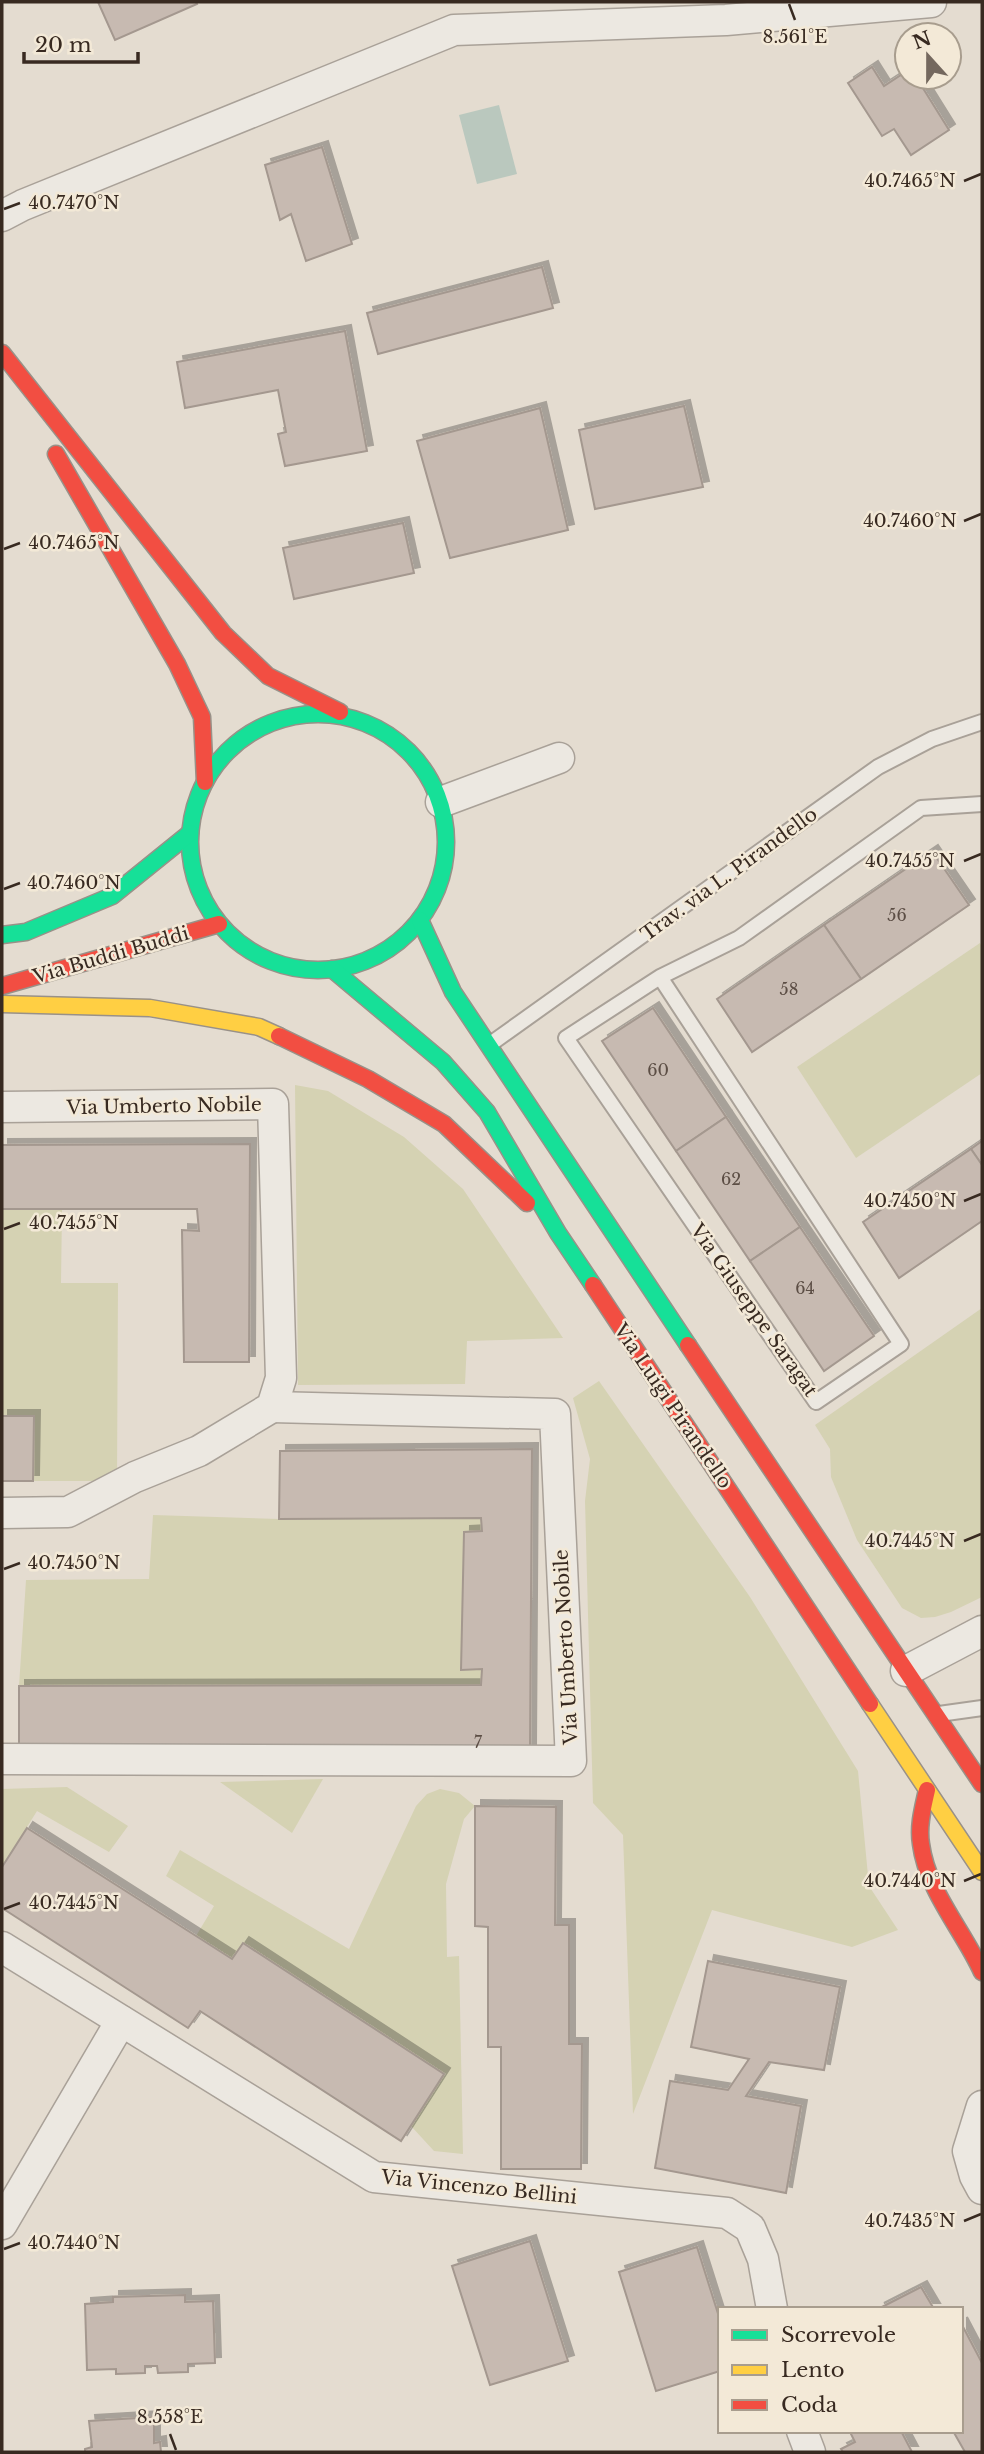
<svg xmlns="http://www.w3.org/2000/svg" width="984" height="2454" viewBox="0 0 984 2454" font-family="'Libre Baskerville',serif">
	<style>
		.green { fill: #d5d2b3 }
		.water { fill: #bac8be }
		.building { fill: #c7bab1; stroke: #a4988f; stroke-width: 2; filter: url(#shadow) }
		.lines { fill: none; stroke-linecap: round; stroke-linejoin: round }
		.lane-casing { stroke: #a9a198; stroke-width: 18 }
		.street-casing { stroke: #a9a198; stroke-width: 33 }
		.fast-casing { stroke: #999188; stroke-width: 19 }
		.slow-casing { stroke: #999188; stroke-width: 19 }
		.jam-casing { stroke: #999188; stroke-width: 19 }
		.lane { stroke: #ece8e1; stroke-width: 14 }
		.street { stroke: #ece8e1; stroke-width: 30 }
		.fast { stroke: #16e098; stroke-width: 16 }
		.slow { stroke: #ffcf43; stroke-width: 16 }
		.jam { stroke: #f24e42; stroke-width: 16 }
		.ticks { fill: none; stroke: #382a21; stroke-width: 2.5 }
		.labels { text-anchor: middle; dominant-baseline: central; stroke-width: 5; stroke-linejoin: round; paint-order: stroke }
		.number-label { font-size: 16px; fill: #5c4e45 }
		.street-label { font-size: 19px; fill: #382a21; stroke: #f3e9d7 }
		.ticks-label { font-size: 18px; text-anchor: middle; fill: #382a21; stroke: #f3e9d7; stroke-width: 5; stroke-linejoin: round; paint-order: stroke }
	</style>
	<defs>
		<filter id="shadow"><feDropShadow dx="6" dy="-6" stdDeviation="0" flood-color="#0004"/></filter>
	</defs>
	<rect width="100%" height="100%" fill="#e4dcd0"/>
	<!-- green -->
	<g class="green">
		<path d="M980,943L982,947V1073L856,1158L797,1067Z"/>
		<path d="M295,1085L328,1091L404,1137L463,1189L563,1338L467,1341L465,1384L298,1385Z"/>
		<path d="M2,1209L62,1210L61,1283H118L117,1481H33L34,1417L2,1416Z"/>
		<path d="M982,1308V1597L951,1612L935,1617L921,1618L902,1608L857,1540L831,1477L830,1449L815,1425Z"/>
		<path d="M599,1381L750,1597L858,1771L869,1886L898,1930L852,1947L712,1910L633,2114L623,1835L593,1803L585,1501L590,1459L573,1398Z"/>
		<path d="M153,1515L279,1519L481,1518L482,1531L464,1532L461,1670L482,1669L481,1685L19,1686L26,1580L149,1579Z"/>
		<path d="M323,1779L292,1833L220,1782Z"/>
		<path d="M67,1787L128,1826L109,1852L37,1811L2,1867V1789Z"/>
		<path d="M440,1789L459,1793L475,1806L464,1819L446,1884L447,1957L459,1956L463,2154L434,2151L411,2126L443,2075L232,1959L196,1936L214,1906L166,1876L180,1850L349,1949L416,1806L427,1794Z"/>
	</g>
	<!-- water -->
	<path class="water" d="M499,105L517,174L477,184L459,115Z"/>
	<!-- building -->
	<g class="building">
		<path d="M98,2H196L197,4L115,40Z"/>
		<path d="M872,67L884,86L907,71V77H916L949,130L911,155L894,129L882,136L848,83Z"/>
		<path d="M322,147L352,244L306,261L291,214L280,220L265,165Z"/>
		<path d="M542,267L553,308L378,354L367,313Z"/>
		<path d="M345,331L367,451L285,466L278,434L286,432L278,390L185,408L177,362Z"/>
		<path d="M684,406L703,487L595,509L579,430Z"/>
		<path d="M540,408L568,530L450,558L417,441Z"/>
		<path d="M403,523L414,573L294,599L283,548Z"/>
		<path d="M932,851L969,905L861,979L824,925Z"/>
		<path d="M824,925L861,979L752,1052L717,999Z"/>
		<path d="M653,1008L726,1117L676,1151L602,1041Z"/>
		<path d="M726,1117L800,1227L750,1261L676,1151Z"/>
		<path d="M982,1141V1165L971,1149Z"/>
		<path d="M250,1144L249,1362H184L182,1230L199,1231L197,1209H2V1145Z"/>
		<path d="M971,1149L982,1165V1221L899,1278L863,1222Z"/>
		<path d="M800,1227L874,1336L824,1371L750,1261Z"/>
		<path d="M2,1416H34L33,1481H2Z"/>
		<path d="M532,1449L530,1752H19V1686L481,1685L482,1669L461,1670L464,1532L482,1531L481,1518L279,1519L280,1451Z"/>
		<path d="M475,1806L556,1807L555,1925H569V2044H582L581,2169H501V2047H488V1927L475,1926Z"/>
		<path d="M27,1828L232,1959L243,1943L444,2074L401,2141L200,2011L188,2028L2,1908V1867Z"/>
		<path d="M708,1961L840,1987L824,2070L769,2062L746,2096L801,2106L786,2193L655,2168L670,2081L728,2090L749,2059L691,2047Z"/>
		<path d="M530,2241L568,2361L490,2385L452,2266Z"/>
		<path d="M697,2247L720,2320V2371L656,2391L619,2272Z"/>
		<path d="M921,2287L934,2309H878Z"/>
		<path d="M185,2295V2302L213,2301L215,2363L188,2364V2372L158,2373L157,2366H145V2373L116,2374V2369L87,2370L85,2304L113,2302V2297Z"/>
		<path d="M961,2323L982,2363V2452H965L953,2431H961Z"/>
		<path d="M154,2417V2443L160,2442L161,2452H85V2449L92,2447L89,2421Z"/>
		<path d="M852,2431H901L912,2452H843L841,2449L855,2442L850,2432Z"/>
	</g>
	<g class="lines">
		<!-- lane casing -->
		<g class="lane-casing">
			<g id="lane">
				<path d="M660,977L901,1344L816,1402L566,1038L660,977L739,938L921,808L982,804"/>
				<path d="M489,1045L878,767L932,739L982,722"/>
				<path d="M939,1714L982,1708"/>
			</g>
		</g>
		<!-- street casing -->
		<g class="street-casing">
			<g id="street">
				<path d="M2,216L23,205L454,30L726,20L931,2"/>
				<path d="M441,802L559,758"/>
				<path d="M2,1107L273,1104L281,1378L272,1407L199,1451L135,1477L68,1512L2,1513"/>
				<path d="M906,1671L982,1631"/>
				<path d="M2,1759L571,1761L555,1414L272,1407"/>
				<path d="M2,1947L374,2177L727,2213L750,2228L763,2259L772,2309"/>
				<path d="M982,2106L968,2151L975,2176L982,2189"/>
				<path d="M2,2224L121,2021"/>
				<path d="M802,2431L810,2452"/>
			</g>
		</g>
		<!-- fast casing -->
		<g class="fast-casing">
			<g id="fast">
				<circle cx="318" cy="842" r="128"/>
				<path d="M420,920L453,992L688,1345"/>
				<path d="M2,935L26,932L112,896L190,833"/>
				<path d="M332,969L443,1062L487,1112L558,1233L593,1285"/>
			</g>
		</g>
		<!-- slow casing -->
		<g class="slow-casing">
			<g id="slow">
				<path d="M2,1004L150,1008L259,1027L279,1036"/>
				<path d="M870,1704L982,1872"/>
			</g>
		</g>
		<!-- jam casing -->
		<g class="jam-casing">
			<g id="jam">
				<path d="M2,353L223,633L268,676L340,712"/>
				<path d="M56,454L177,664L202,717L205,782"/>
				<path d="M2,986L219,924"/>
				<path d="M279,1036L368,1079L444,1124L527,1203"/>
				<path d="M593,1285L870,1704"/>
				<path d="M688,1345L982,1784"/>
				<path d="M927,1790C923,1808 918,1826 921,1844C927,1891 963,1930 982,1972"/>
			</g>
		</g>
		<!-- lane -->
		<use href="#lane" class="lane"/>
		<!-- street -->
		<use href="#street" class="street"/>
		<!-- fast -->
		<use href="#fast" class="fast"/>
		<!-- slow -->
		<use href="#slow" class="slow"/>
		<!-- jam -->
		<use href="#jam" class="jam"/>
	</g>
	<!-- ticks -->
	<path class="ticks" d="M789,4L795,20M964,181L981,174M4,209L20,203M964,521L981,514M4,549L20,543M964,861L981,854M4,889L20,883M964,1201L981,1194M4,1229L20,1223M964,1541L981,1534M4,1569L20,1563M964,1881L981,1874M4,1909L20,1903M964,2221L981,2214M4,2249L20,2243M170,2434L176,2450"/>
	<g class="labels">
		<!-- number labels -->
		<g class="number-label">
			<text x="897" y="915">56</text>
			<text x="789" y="989">58</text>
			<text x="658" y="1070">60</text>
			<text x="731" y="1179">62</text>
			<text x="805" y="1288">64</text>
			<text x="478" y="1742">7</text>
		</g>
		<!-- street labels -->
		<g class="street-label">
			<text transform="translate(729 874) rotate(-36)">Trav. via L. Pirandello</text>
			<text transform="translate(111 955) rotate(-16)">Via Buddi Buddi</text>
			<text transform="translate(164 1106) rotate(-1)">Via Umberto Nobile</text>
			<text transform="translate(754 1310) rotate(55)">Via Giuseppe Saragat</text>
			<text transform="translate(673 1406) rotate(56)">Via Luigi Pirandello</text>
			<text transform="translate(566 1647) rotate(-93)">Via Umberto Nobile</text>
			<text transform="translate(479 2187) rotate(6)">Via Vincenzo Bellini</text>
		</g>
	</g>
	<g class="ticks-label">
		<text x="795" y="43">8.561°E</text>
		<text x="910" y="187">40.7465°N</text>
		<text x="74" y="209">40.7470°N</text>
		<text x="910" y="527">40.7460°N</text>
		<text x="74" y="549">40.7465°N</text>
		<text x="910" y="867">40.7455°N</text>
		<text x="74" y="889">40.7460°N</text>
		<text x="910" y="1207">40.7450°N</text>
		<text x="74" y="1229">40.7455°N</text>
		<text x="910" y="1547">40.7445°N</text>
		<text x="74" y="1569">40.7450°N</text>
		<text x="910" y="1887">40.7440°N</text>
		<text x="74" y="1909">40.7445°N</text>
		<text x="910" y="2227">40.7435°N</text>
		<text x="74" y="2249">40.7440°N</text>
		<text x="170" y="2423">8.558°E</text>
	</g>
	<!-- border -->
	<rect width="984" height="2454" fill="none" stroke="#382a21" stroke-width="7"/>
	<!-- legend -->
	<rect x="718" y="2307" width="245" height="126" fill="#f3e9d7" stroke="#a89d8e" stroke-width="2"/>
	<rect x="732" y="2330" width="35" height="10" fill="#16e098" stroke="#a89d8e" stroke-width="2"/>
	<text x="781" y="2342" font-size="21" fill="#382a21">Scorrevole</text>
	<rect x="732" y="2365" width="35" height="10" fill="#ffcf43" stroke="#a89d8e" stroke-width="2"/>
	<text x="781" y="2377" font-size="21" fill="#382a21">Lento</text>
	<rect x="732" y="2400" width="35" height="10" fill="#f24e42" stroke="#a89d8e" stroke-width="2"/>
	<text x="781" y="2412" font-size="21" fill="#382a21">Coda</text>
	<!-- north arrow -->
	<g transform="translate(928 56) rotate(339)"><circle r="33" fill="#f3e9d7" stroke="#a89d8e" stroke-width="2"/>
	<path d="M0-5L12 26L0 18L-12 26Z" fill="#74685e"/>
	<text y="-10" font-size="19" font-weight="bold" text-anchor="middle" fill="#382a21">N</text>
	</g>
	<!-- scale -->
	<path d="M24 52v10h114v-10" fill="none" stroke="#382a21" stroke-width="3.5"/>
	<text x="35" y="52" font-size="21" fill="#382a21" stroke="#f3e9d7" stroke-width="5" paint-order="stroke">20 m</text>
</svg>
